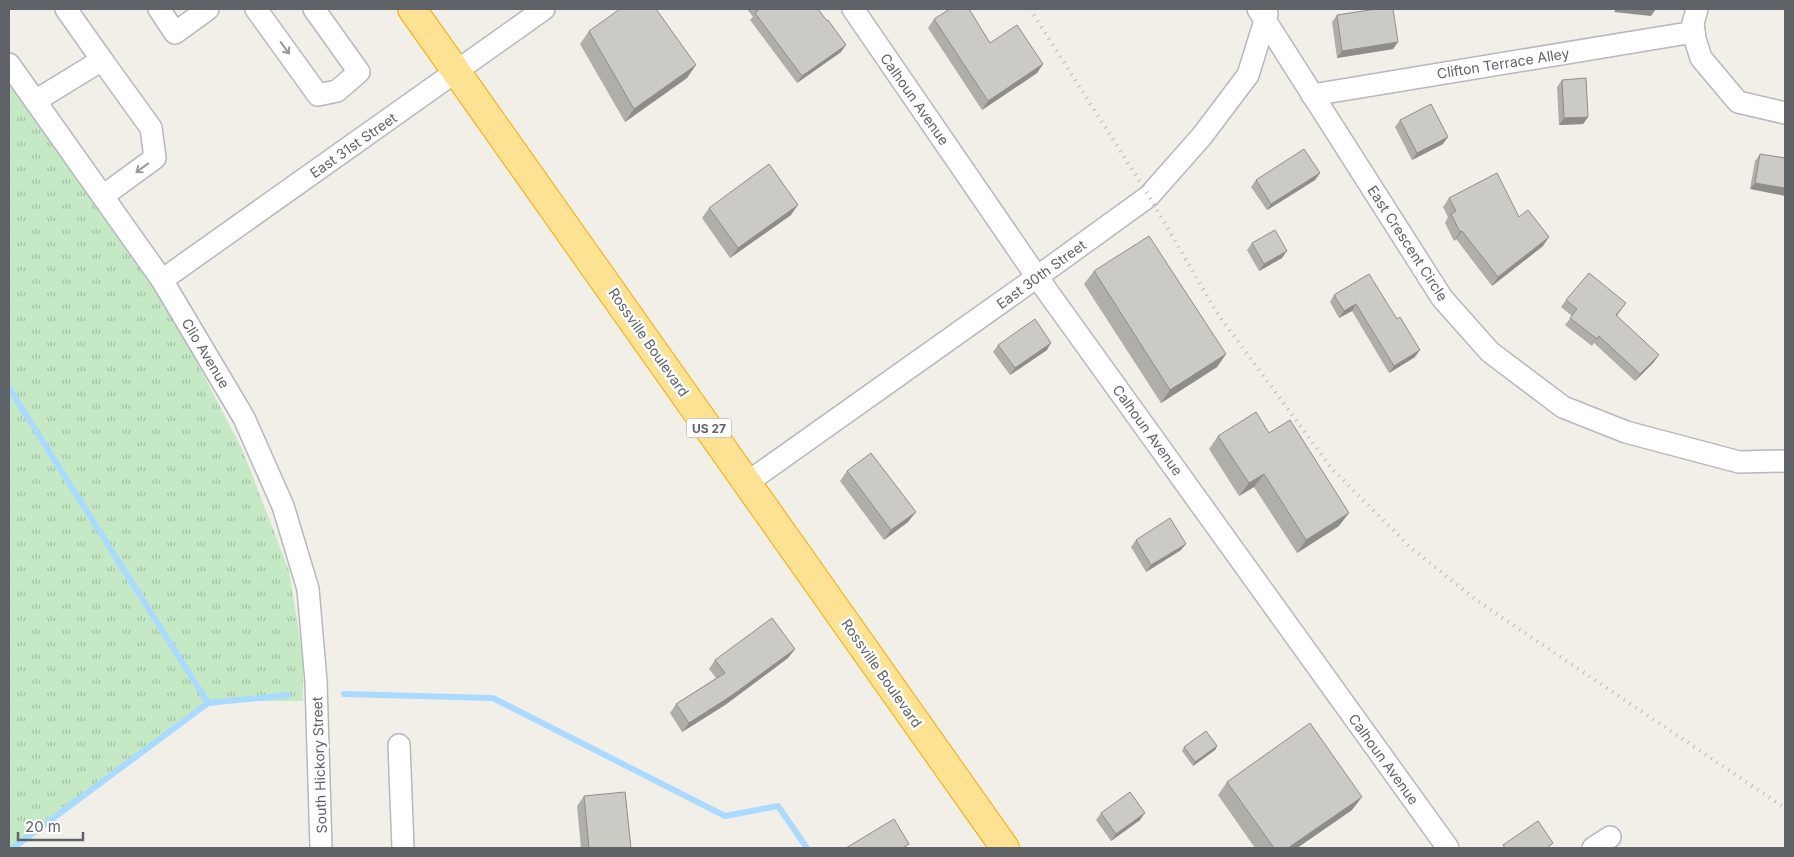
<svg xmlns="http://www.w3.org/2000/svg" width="1794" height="857" viewBox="0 0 1794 857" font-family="Inter,sans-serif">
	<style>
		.grass { fill: url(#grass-tufts) }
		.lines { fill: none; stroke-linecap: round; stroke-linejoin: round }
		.stream { stroke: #aadaff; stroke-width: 6 }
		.minor-casing { stroke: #b5b8bc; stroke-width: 24 }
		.highway-casing { stroke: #f9ab00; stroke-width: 30 }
		.minor { stroke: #fff; stroke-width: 21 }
		.highway { stroke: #fde293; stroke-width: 28 }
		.rail { stroke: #b6b7b8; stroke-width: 4; stroke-dasharray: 1 6; stroke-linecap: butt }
		.wall { fill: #afaea9 }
		.shaded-wall { fill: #8f8d8a }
		.building { fill: #cccac5; stroke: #8f8d8a }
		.oneway { stroke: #979a9d }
		.labels { text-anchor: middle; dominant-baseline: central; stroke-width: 5; stroke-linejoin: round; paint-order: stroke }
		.shield { fill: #fff; stroke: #8f9295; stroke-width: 1 }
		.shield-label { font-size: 12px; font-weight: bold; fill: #5f6368 }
		.street-label { font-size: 14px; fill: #5f6368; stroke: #fff }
	</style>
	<defs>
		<pattern id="grass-tufts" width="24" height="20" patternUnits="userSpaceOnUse" patternTransform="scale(1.25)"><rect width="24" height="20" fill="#c5e8c5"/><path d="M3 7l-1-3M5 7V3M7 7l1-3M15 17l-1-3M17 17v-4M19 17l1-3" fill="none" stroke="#a3c0a4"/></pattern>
	</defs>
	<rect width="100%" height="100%" fill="#f1efe8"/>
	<!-- grass -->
	<path class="grass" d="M9,84L172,314L242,449L289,571L303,658V701H206L9,848Z"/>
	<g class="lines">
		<!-- stream -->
		<g class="stream">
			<path d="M9,388L208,703"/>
			<path d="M344,694L493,698L725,816L778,806L807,848"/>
			<path d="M13,848L208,703L288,695"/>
		</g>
		<!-- minor casing -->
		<g class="minor-casing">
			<g id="minor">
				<path d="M66,9L102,60"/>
				<path d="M159,9L175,33L208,9"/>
				<path d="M256,9L318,95L337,91L359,72L314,9"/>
				<path d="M853,9L1037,277L1448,848"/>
				<path d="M1258,9L1442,298L1490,352L1563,407L1626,432L1739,462L1785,461"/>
				<path d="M1697,9L1693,23L1695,39L1701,58L1738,102L1785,113"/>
				<path d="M9,64L162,280L244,418L283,506L308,589L316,681L321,848"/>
				<path d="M1312,95L1694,32"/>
				<path d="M35,101L102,60L151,128L155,158L103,196"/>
				<path d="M162,280L544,9"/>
				<path d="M748,482L1037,277L1149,196L1202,136L1248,75L1267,14"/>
				<path d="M399,745L403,848"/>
				<path d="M1593,848L1610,837"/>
			</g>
		</g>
		<!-- highway casing -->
		<g class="highway-casing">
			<path id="highway" d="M412,9L1005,848"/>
		</g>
		<!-- minor -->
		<use href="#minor" class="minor"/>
		<!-- highway -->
		<use href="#highway" class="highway"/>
		<!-- rail -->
		<path class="rail" d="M1030,9L1149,196L1217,313L1332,469L1411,548L1476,600L1785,808"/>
	</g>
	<!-- wall -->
	<g class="wall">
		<path d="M747,9H818L841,52L797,83L750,20L753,17Z"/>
		<path d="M1337,15L1398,42L1393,49L1337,58L1332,22Z"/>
		<path d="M934,19L990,43L1043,64L1037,73L982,110L928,28Z"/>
		<path d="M589,31L687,78L625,122L580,44Z"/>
		<path d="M1562,80L1588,117L1583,124L1559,125L1557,87Z"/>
		<path d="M1400,120L1443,144L1412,160L1395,127Z"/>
		<path d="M1760,154L1785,158L1750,189L1755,161Z"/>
		<path d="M1320,173L1315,180L1267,210L1251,187L1256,180Z"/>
		<path d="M1449,198L1519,217L1543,246L1492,286L1456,239L1454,241L1445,223L1448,217L1443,207Z"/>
		<path d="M709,208L791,215L730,258L702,218Z"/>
		<path d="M1252,243L1282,258L1259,271L1247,250Z"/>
		<path d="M1094,271L1226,354L1217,367L1161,403L1084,284Z"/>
		<path d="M1369,274L1415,357L1389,373L1352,311L1339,318L1330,302L1334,295Z"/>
		<path d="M1566,300L1626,303L1617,316L1654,362L1635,381L1594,343L1592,346L1565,325L1572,316L1561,307Z"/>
		<path d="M998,345L1047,350L1010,375L993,352Z"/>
		<path d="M1269,433L1339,526L1297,553L1254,487L1239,496L1209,449L1218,436Z"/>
		<path d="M847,471L908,522L884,540L840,481Z"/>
		<path d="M1136,540L1181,550L1146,572L1131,547Z"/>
		<path d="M795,649L788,658L725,705L682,732L670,713L676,704L716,678L709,669L715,660Z"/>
		<path d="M1217,746L1215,750L1193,766L1182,751L1184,747Z"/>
		<path d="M1227,782L1352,810L1297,848H1255L1218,795Z"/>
		<path d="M584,796L631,848H581L577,806Z"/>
		<path d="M1101,813L1140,820L1111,841L1096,820Z"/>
	</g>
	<!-- shaded-wall -->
	<g class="shaded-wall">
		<path d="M1616,9H1656L1651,16L1614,12Z"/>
		<path d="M1398,42L1393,49L1337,58L1342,51Z"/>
		<path d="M846,45L841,52L797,83L802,76Z"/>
		<path d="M1043,64L1037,73L982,110L988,101Z"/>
		<path d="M696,65L687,78L625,122L634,109Z"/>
		<path d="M1588,117L1583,124L1559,125L1564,118Z"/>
		<path d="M1448,137L1443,144L1412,160L1417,153Z"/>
		<path d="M1320,173L1315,180L1267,210L1271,204Z"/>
		<path d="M1755,183L1785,188V196L1750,189Z"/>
		<path d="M798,205L791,215L730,258L738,248Z"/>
		<path d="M1462,231L1456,239L1454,241L1460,232Z"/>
		<path d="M1549,237L1543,246L1492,286L1498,277Z"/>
		<path d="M1287,251L1282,258L1259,271L1264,264Z"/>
		<path d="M1356,304L1352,311L1339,318L1344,311Z"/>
		<path d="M1051,343L1047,350L1010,375L1015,368Z"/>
		<path d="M1420,350L1415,357L1389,373L1394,366Z"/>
		<path d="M1226,354L1217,367L1161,403L1170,390Z"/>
		<path d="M1659,355L1654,362L1635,381L1640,374Z"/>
		<path d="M1264,474L1254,487L1239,496L1249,483Z"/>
		<path d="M916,512L908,522L884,540L891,530Z"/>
		<path d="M1349,513L1339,526L1297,553L1306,540Z"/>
		<path d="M1186,544L1181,550L1146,572L1151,565Z"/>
		<path d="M795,649L788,658L725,705L682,732L689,723Z"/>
		<path d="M1217,746L1215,750L1193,766L1195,762Z"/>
		<path d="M1362,797L1352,810L1297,848H1288Z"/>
		<path d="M1145,813L1140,820L1111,841L1116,834Z"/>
	</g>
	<!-- building -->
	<g class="building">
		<path d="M620,9H656L696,65L634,109L589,31Z"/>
		<path d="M757,9H818L827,21L828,20L846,45L802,76L755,13L758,11Z"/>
		<path d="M950,9H969L990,43L1017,25L1043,64L988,101L934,19Z"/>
		<path d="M1376,9H1393L1398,42L1342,51L1337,15Z"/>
		<path d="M1586,78L1588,117L1564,118L1562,80Z"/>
		<path d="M1431,104L1448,137L1417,153L1400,120Z"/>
		<path d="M1304,149L1320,173L1271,204L1256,180Z"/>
		<path d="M1760,154L1785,158V188L1755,183Z"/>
		<path d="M769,164L798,205L738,248L709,208Z"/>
		<path d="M1497,173L1519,217L1528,210L1549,237L1498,277L1462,231L1460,232L1451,214L1456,211L1449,198Z"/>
		<path d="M1275,230L1287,251L1264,264L1252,243Z"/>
		<path d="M1149,236L1226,354L1170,390L1094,271Z"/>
		<path d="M1589,273L1626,303L1616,315L1659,355L1640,374L1599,336L1597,339L1570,318L1577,309L1566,300Z"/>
		<path d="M1369,274L1397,319L1400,317L1420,350L1394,366L1356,304L1344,311L1334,295Z"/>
		<path d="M1035,319L1051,343L1015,368L998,345Z"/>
		<path d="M1256,412L1269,433L1290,420L1349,513L1306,540L1264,474L1249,483L1218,436Z"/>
		<path d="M871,453L916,512L891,530L847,471Z"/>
		<path d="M1170,518L1186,544L1151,565L1136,540Z"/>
		<path d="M772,618L795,649L731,696L689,723L676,704L725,673L715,660Z"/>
		<path d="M1310,723L1362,797L1288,848H1274L1227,782Z"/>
		<path d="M1206,731L1217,746L1195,762L1184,747Z"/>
		<path d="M625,792L631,848H589L584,796Z"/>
		<path d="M1130,792L1145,813L1116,834L1101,813Z"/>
		<path d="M894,819L909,844L903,848H846Z"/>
		<path d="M1538,821L1553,843L1547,848H1505L1503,845Z"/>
	</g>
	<!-- one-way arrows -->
	<defs><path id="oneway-shaft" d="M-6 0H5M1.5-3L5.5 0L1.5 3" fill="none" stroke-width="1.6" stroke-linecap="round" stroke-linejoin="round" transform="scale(1.25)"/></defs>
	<g class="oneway">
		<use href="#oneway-shaft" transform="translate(285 48) rotate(54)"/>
		<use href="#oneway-shaft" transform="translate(142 168) rotate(144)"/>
	</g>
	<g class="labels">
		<!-- shield labels -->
		<rect class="shield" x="686.5" y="418.5" width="45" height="19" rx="4"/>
		<g class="shield-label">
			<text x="709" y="428">US 27</text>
		</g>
		<!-- street labels -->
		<g class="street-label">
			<text transform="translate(1503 63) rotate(-9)">Clifton Terrace Alley</text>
			<text transform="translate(915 99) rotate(55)">Calhoun Avenue</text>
			<text transform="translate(353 145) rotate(-35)">East 31st Street</text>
			<text transform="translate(1408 243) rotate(57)">East Crescent Circle</text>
			<text transform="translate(1041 274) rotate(-36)">East 30th Street</text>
			<text transform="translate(649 342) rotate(55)">Rossville Boulevard</text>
			<text transform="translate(206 353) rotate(59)">Clio Avenue</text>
			<text transform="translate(1148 430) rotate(54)">Calhoun Avenue</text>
			<text transform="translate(882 673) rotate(55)">Rossville Boulevard</text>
			<text transform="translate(1384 759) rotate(54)">Calhoun Avenue</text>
			<text transform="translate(319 765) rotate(-92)">South Hickory Street</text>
		</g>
	</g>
	<!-- border -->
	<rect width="1794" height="857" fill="none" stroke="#5f6368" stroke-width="20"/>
	<!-- scale -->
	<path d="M18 832v8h65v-8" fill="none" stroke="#5f6368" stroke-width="2.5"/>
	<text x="25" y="832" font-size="15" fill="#5f6368" stroke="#ffffff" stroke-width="4" paint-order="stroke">20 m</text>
</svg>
